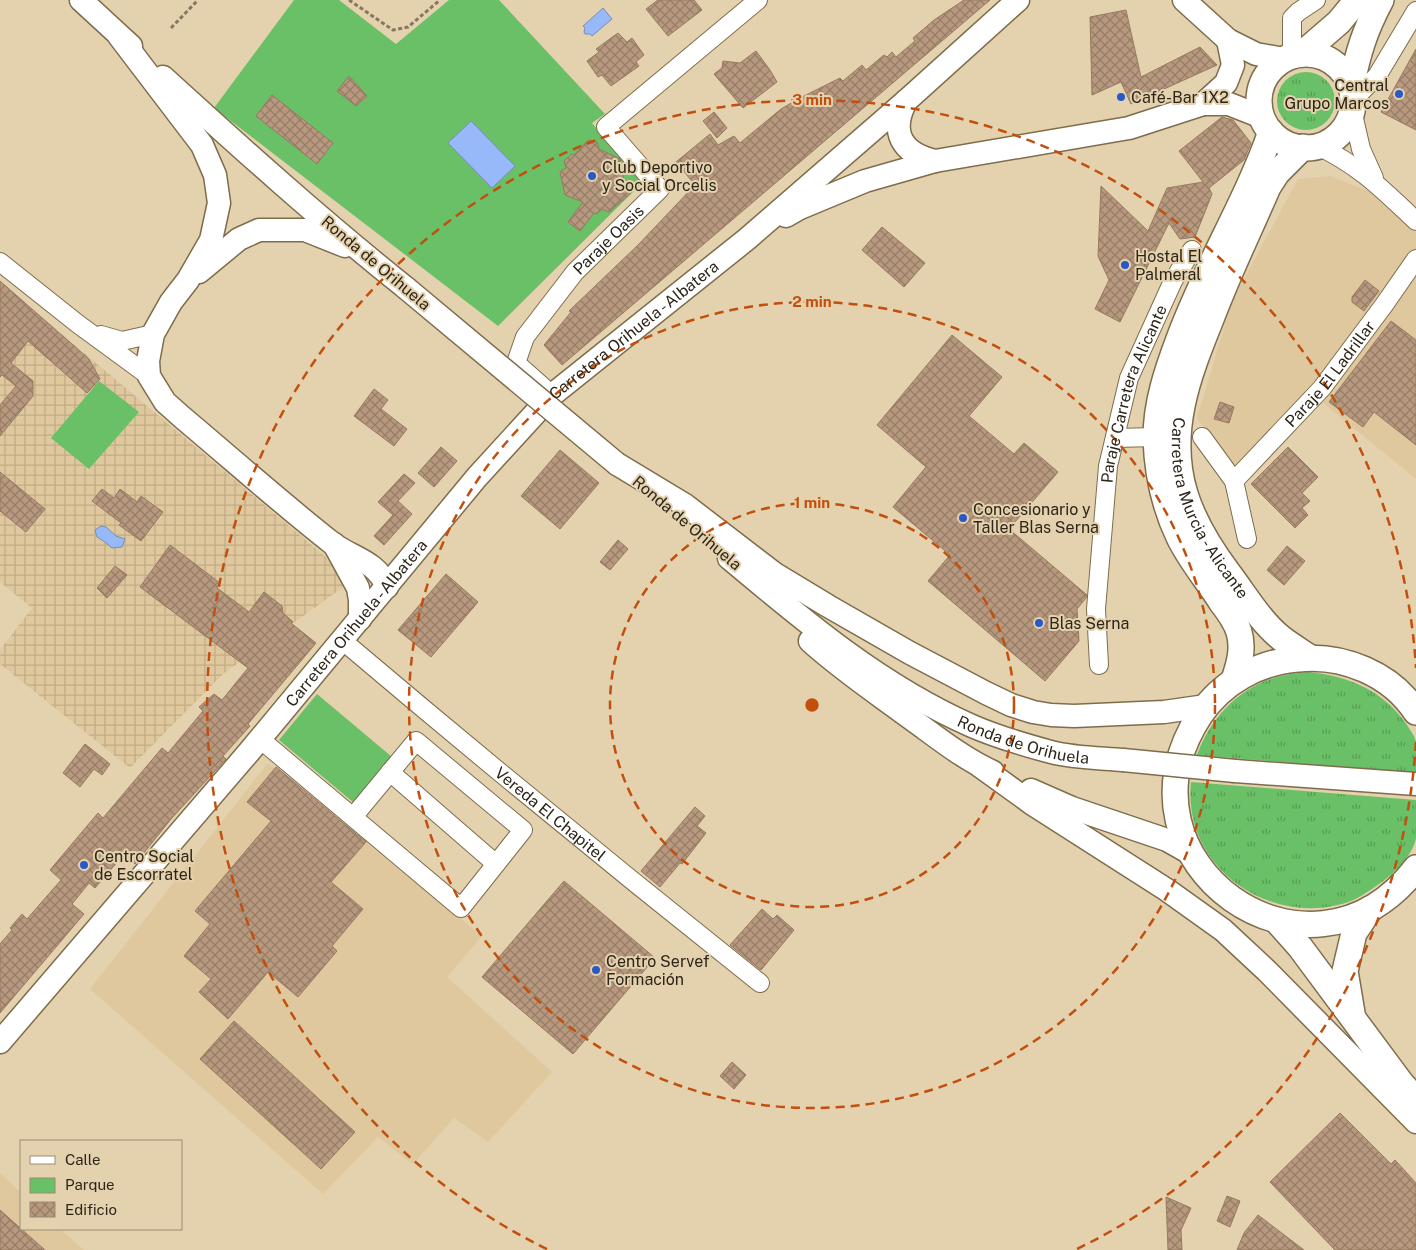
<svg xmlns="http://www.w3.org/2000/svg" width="1416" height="1250" viewBox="0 0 1416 1250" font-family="'Public Sans',sans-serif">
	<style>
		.built { fill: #dfc89e }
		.industrial { fill: url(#industrial-grid) }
		.grass { fill: url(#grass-tufts) }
		.park { fill: #69c066 }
		.water { fill: #98b9f9; stroke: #788db6 }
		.building { fill: url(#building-cross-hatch); stroke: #977a60 }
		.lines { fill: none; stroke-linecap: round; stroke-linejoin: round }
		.minor-casing { stroke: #7e6d4c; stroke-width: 20 }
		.major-casing { stroke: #7e6d4c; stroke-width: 25 }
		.highway-casing { stroke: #7e6d4c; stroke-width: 28 }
		.path { stroke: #857860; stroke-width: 3; stroke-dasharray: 4 2.5; stroke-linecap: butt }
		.minor { stroke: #fff; stroke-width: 18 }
		.major { stroke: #fff; stroke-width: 22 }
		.highway { stroke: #fff; stroke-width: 25 }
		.major-bridge-casing { stroke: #7e6d4c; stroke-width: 25; stroke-linecap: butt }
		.major-bridge { stroke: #fff; stroke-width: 22 }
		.ring { fill: none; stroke: #c24f0e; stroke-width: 2.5; stroke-dasharray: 9 6 }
		.poi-dot { fill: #2859c7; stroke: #e4d1ae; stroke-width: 2 }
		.labels { text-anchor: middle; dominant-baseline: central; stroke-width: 4; stroke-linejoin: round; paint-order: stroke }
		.poi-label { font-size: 16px; fill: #2c2518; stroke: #e4d1ae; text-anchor: start }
		.street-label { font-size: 16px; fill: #2c2518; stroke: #e4d1ae }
		.centre { fill: #c24f0e; stroke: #e4d1ae; stroke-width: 2.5 }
		.ring-label { font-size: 15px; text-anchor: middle; font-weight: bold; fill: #c24f0e; stroke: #e4d1ae; stroke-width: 4; stroke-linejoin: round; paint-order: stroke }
	</style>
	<defs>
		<pattern id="industrial-grid" width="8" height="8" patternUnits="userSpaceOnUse" patternTransform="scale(1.25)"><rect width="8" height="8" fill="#dfc89e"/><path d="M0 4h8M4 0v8" fill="none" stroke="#c0ac87"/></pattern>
		<pattern id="grass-tufts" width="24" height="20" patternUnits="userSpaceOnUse" patternTransform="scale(1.25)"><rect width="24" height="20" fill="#69c066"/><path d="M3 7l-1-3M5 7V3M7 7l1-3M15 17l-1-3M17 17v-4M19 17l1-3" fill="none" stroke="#579c53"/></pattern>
		<pattern id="building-cross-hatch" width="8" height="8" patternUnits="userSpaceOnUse" patternTransform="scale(1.25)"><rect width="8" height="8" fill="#b8997f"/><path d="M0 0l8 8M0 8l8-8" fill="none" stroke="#967d67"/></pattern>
	</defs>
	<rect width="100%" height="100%" fill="#e4d1ae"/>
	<!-- built -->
	<g class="built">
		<path d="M1331,176L1370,192L1416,233V479L1323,403L1238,472L1197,418L1232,301L1298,179Z"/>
		<path d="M268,763L482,936L447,977L552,1072L488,1142L454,1118L413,1164L378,1137L323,1194L90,989Z"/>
		<path d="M0,1173L21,1193V1229H60L84,1250H0Z"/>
	</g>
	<!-- industrial -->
	<path class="industrial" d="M0,282L353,580L223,674L130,768L0,664V650L32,608L0,582Z"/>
	<!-- grass -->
	<g class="grass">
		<circle cx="1306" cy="101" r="29"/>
		<path d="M1309,672C1349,676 1384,691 1407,725C1410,730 1415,736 1416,742C1416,752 1416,763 1416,773L1197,755C1211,716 1243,683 1286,675C1293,673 1302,673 1309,672Z"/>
		<path d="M1191,782L1416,800C1416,812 1416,826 1416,838C1413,855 1395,872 1382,882C1369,891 1357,900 1342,904C1265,925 1182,865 1191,782Z"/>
	</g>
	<!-- park -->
	<g class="park">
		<path d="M294,0H339L396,44L449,0H499L605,114L592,123L643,182L498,326L214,108Z"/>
		<path d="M99,381L139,412L89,469L51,438Z"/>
		<path d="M317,694L392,757L354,803L279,740Z"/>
	</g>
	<!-- water -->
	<g class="water">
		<path d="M603,8L612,19L592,36L590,34H585L584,32L585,28L583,26Z"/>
		<path d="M471,121L515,166L492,188L448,143Z"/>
		<path d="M101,526L106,527L116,536L125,539L122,547L112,548L105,542L97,537L95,530Z"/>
	</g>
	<!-- building -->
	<g class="building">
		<path d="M658,0H694L702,10L668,36L646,9Z"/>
		<path d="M964,0H990L562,365L544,345L571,312L569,311L638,245L695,185L676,162L710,134L718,145L734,136L740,143L781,109L798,99L840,78L843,81L862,65L866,70L884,55L887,57L892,52L896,57L915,41L913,38L934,20Z"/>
		<path d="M1126,10L1141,77L1200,47L1217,65L1131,104L1121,82L1092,95L1090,17Z"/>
		<path d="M618,33L627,42L632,38L644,55L636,62L639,66L611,86L602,75L598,77L587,61L599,52L596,49Z"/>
		<path d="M1416,49V130L1381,112Z"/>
		<path d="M756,51L770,70L777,82L743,108L714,74L722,68L723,61L740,63Z"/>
		<path d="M349,76L367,96L356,106L337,91Z"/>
		<path d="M272,95L333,143L317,164L256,116Z"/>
		<path d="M714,112L727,128L717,138L703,121Z"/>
		<path d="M1222,117L1233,120L1251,143L1244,160L1209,188L1212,194L1195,237L1180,239L1169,223L1120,322L1095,309L1109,280L1098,256L1101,186L1148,231L1167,188L1203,182L1179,151Z"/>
		<path d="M588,140L597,142L599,149L620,159L624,180L632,183V192L609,212L602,209L596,214L594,213L580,231L568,222L583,202L565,195L560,172L566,168L564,161L572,154L574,155Z"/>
		<path d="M882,227L925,263L904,287L862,250Z"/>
		<path d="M1365,280L1379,291L1364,311L1352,302V297Z"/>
		<path d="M0,281L89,359L100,379L87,393L28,341L11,363L33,381V396L0,436V405L16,386L2,375L0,377Z"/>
		<path d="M1391,321L1416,340V445L1374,412L1363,427L1329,402Z"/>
		<path d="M952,335L1002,377L969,416L1014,454L1024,443L1058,472L1009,529L1087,595L1086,598L1077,609L1079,641L1045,681L928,581L950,555L893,507L926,467L877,425Z"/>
		<path d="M374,389L388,400L381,409L407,429L394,446L354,416Z"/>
		<path d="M1220,402L1234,407L1229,423L1214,419Z"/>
		<path d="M441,447L457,461L434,487L418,473Z"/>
		<path d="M1288,447L1318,477L1302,493L1310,501L1302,508L1308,515L1295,528L1251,484Z"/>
		<path d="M560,450L599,483L560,529L521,496Z"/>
		<path d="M0,472L45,509L26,532L0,511Z"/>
		<path d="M404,474L415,483L398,501L412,514L384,545L374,536L393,515L378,502Z"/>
		<path d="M102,489L114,498L120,489L137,502L141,496L163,512L141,541L119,525L121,523L92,501Z"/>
		<path d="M618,540L628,549L610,570L600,562Z"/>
		<path d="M170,545L220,583L217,588L249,612L264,592L282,606L283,613L293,622L291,623L316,643L248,724L250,726L223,756L226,759L171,819L135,864L124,854L95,888L89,883L72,904L84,914L0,1013V944L12,930L10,928L22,914L27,919L61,880L50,870L98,813L103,818L162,748L168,753L203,711L199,707L214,694L222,700L248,668L140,587Z"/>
		<path d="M1287,546L1305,561L1284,585L1267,570Z"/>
		<path d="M115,566L127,575L107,598L97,588Z"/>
		<path d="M446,574L478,602L431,657L398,630Z"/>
		<path d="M85,744L110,764L102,775L94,769L80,787L63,773Z"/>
		<path d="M276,767L366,842L331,882L363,909L332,946L337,951L298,997L268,972L228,1019L199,992L211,979L184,956L210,924L195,911L271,821L247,802Z"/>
		<path d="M695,807L705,816L697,826L706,833L682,864L680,863L660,887L641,871Z"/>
		<path d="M564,881L655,958L573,1054L482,977Z"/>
		<path d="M762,909L773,919L777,915L794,930L761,970L730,945Z"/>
		<path d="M234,1021L355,1132L321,1169L200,1059Z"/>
		<path d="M732,1062L746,1075L734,1089L720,1076Z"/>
		<path d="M1340,1113L1391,1164L1395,1160L1416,1183V1250H1335L1270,1182Z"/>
		<path d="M1227,1196L1240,1201L1230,1227L1217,1221Z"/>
		<path d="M1166,1197L1191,1208L1181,1230L1182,1250H1168Z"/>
		<path d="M0,1210L45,1250H0Z"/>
		<path d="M1258,1215L1304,1250H1237L1244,1233Z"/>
	</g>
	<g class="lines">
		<!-- minor casing -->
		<g class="minor-casing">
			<g id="minor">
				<path d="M1292,56V18L1298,12L1316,0"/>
				<path d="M1353,100L1377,76L1416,11"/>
				<path d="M1352,110L1361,149L1374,178"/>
				<path d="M1318,146C1360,166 1383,190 1416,221"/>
				<path d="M0,262L78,324L149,376"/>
				<path d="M101,335L122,341L153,334"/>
				<path id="s1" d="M552,395L516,363L525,337L575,272L660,189L606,127L758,0"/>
				<path d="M1202,437L1234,481L1247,539"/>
				<path d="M1115,438L1156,437"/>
				<path id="s2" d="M1234,481L1322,388L1384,305L1416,259"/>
				<path id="s3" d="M343,641C480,757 619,871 760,983"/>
				<path id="s4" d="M1099,665L1096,609L1108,466L1129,378L1173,281L1192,250"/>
				<path d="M260,739L461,908L523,830L416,741L353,817"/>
				<path d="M390,772L496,864"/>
			</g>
		</g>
		<!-- major casing -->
		<g class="major-casing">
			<g id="major">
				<path d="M81,0L131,46"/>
				<path d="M1184,0L1228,40L1256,54L1284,59"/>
				<path d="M119,36L202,145L215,175L219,203L211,240L188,280L171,302L153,334L148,361L149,376L165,402L183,418C233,460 281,503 332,543C353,559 376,560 387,587"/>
				<path d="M163,77C242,149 322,221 406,288"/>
				<path d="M906,101C890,132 901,153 935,161"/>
				<path d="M1203,104H1229L1262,117"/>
				<path d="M786,216L800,208L865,181L935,161L1129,128L1203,104L1226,83L1233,65L1228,40"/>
				<path d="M199,272L239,239L259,230H305L345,246"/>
				<path d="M617,464L685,505L775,574L828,606L910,653L986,693L1011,705L1033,712L1051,715L1074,716L1164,712L1206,706"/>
				<path d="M334,544L358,588L360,600V619"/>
				<path id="s5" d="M729,558C804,621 881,686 972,726C997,737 1025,745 1051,752C1074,758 1100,758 1123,760"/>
				<path d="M810,641C842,670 878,694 913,720C938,738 964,759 993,772"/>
				<path d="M980,766L1034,805L1167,890L1223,930L1267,971L1416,1122"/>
				<path d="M1235,771L1416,784"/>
				<path d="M1031,790L1072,808L1167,840L1190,853"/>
				<path id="s6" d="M0,1042L249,752L477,477L552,395L747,239L906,101L1018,0"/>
			</g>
		</g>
		<!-- highway casing -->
		<g class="highway-casing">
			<g id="highway">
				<path d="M1302,54L1339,22L1357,0"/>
				<circle cx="1306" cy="101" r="47"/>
				<path d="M1351,87C1358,53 1364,32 1381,0"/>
				<path id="s7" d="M1303,147L1277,173L1268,187C1249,231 1228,274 1211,319C1188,376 1166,432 1185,494C1194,523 1211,550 1229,574C1245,595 1260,621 1281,638C1290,645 1300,651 1309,657"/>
				<path d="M1234,680C1239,665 1244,649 1239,632C1236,622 1229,612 1222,603C1208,581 1190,560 1179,537C1164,506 1157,472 1156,438C1156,403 1167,371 1179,339C1205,268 1246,203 1271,132"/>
				<path d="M1416,712C1391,674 1343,654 1298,659C1259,662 1222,682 1200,715C1104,861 1309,1008 1416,868"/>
				<path d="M1276,920L1300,947L1401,1083L1416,1100"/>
				<path d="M1352,1013L1345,971L1354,933L1370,909"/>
			</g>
		</g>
		<!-- path -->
		<g class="path">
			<path d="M349,0L393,30L408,27L440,0"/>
			<path d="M171,28L198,0"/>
		</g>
		<!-- minor -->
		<use href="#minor" class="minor"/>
		<!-- major -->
		<use href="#major" class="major"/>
		<!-- highway -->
		<use href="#highway" class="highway"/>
		<!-- major-bridge casing -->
		<g class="major-bridge-casing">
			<g id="major-bridge">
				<path d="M406,288L617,464"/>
				<path d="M1123,760L1235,771"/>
			</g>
		</g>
		<!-- major-bridge -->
		<use href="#major-bridge" class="major-bridge"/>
	</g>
	<!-- distance rings -->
	<g class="ring">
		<circle cx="812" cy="705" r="202"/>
		<circle cx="812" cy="705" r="403"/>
		<path d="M1416 742A605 605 0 0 1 1077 1249M547 1249A605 605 0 1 1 1416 668"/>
	</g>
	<!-- markers -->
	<g class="poi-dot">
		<circle cx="1399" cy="94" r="5"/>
		<circle cx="1121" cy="97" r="5"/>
		<circle cx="592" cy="176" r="5"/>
		<circle cx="1125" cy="265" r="5"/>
		<circle cx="963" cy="518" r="5"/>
		<circle cx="1039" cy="623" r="5"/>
		<circle cx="84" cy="865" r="5"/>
		<circle cx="596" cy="970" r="5"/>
	</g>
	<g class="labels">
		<!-- poi labels -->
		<g class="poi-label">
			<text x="1389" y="85" text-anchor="end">Central<tspan x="1389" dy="18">Grupo Marcos</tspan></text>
			<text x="1131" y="97">Café-Bar 1X2</text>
			<text x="602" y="167">Club Deportivo<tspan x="602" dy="18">y Social Orcelis</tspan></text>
			<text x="1135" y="256">Hostal El<tspan x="1135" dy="18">Palmeral</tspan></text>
			<text x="973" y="509">Concesionario y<tspan x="973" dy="18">Taller Blas Serna</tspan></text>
			<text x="1049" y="623">Blas Serna</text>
			<text x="94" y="856">Centro Social<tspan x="94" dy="18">de Escorratel</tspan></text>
			<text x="606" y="961">Centro Servef<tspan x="606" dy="18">Formación</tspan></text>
		</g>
		<!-- street labels -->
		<g class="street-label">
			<text stroke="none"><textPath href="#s1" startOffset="204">Paraje Oasis</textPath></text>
			<text transform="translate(376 263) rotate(40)">Ronda de Orihuela</text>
			<text stroke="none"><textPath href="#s6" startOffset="955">Carretera Orihuela - Albatera</textPath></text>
			<text stroke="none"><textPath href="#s2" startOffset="144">Paraje El Ladrillar</textPath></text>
			<text stroke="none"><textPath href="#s4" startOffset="276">Paraje Carretera Alicante</textPath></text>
			<text stroke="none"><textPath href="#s7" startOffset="399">Carretera Murcia - Alicante</textPath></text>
			<text transform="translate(687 523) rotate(40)">Ronda de Orihuela</text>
			<text stroke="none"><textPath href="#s6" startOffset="550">Carretera Orihuela - Albatera</textPath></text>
			<text stroke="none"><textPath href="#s5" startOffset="350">Ronda de Orihuela</textPath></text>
			<text stroke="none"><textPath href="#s3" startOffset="270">Vereda El Chapitel</textPath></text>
		</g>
	</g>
	<circle cx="812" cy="705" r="8" class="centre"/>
	<g class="ring-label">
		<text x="812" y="105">3 min</text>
		<text x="812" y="307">2 min</text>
		<text x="812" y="508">1 min</text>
	</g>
	<!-- legend -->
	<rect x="20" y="1140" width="162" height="90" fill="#e4d1ae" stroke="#9a8c72"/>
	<rect x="30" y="1156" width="25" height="8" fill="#ffffff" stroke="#9a8c72"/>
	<text x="65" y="1165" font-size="15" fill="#2c2518">Calle</text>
	<rect x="30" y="1178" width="25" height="15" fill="#69c066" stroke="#9a8c72"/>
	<text x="65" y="1190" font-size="15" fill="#2c2518">Parque</text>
	<rect x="30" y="1202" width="25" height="15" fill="url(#building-cross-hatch)" stroke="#9a8c72"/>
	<text x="65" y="1215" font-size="15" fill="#2c2518">Edificio</text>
</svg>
